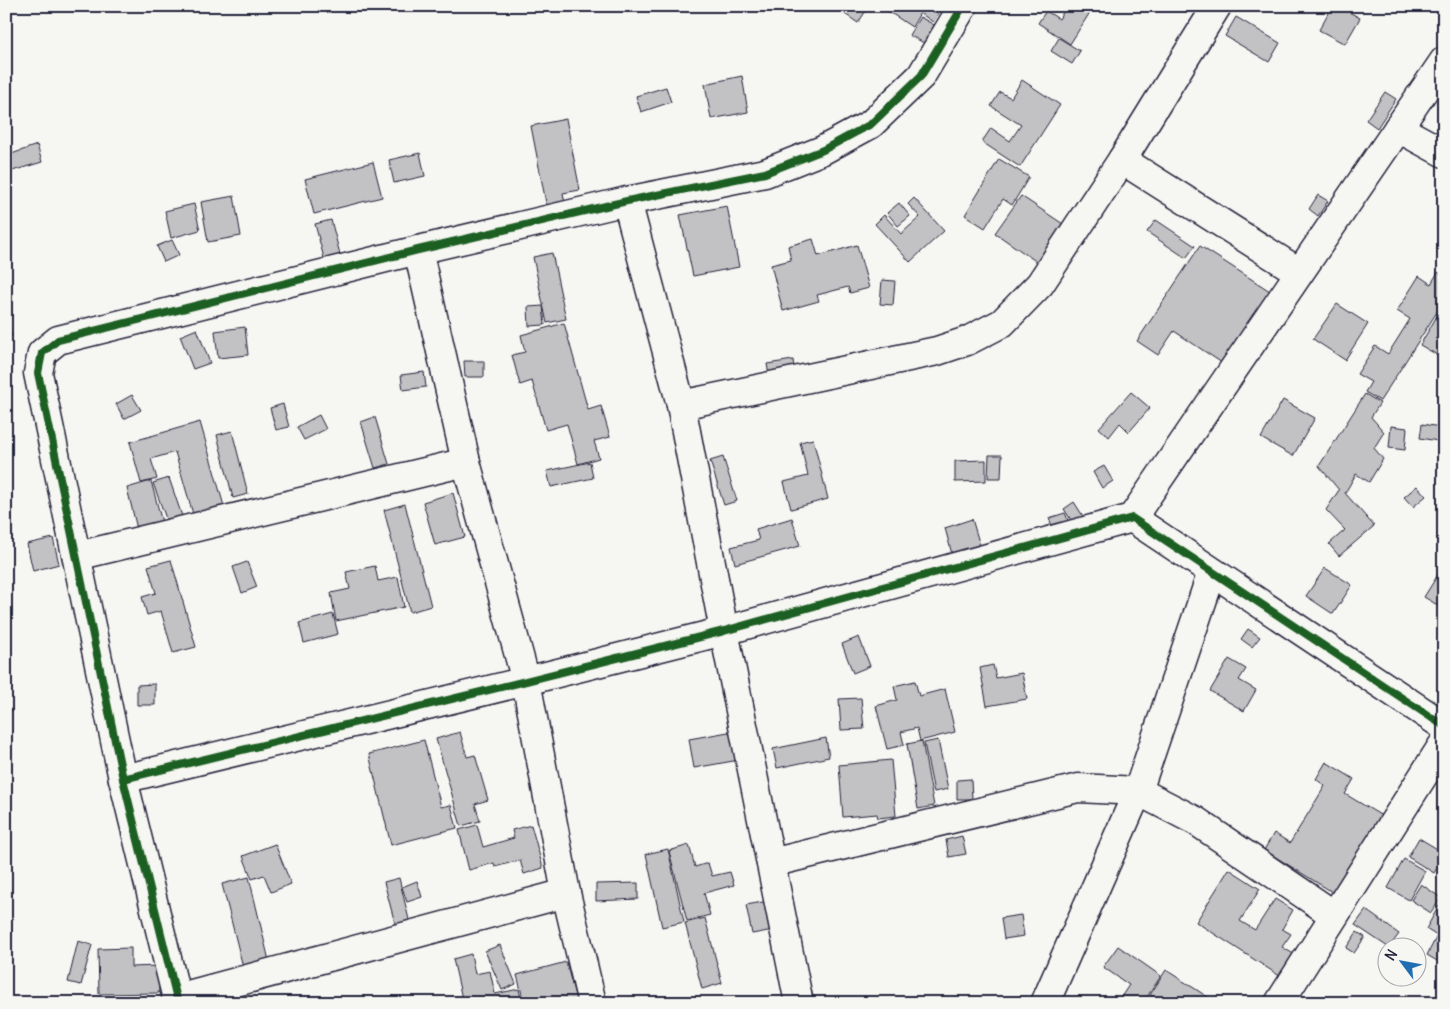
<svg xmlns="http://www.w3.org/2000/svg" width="1450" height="1009" viewBox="0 0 1450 1009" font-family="Delius,sans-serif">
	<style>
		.building { fill: #c2c2c4; stroke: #22223b }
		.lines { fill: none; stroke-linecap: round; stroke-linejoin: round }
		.minor-casing { stroke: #22223b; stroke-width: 31 }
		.minor { stroke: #f6f6f2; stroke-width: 28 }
		.cycleway-casing { stroke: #f6f6f2; stroke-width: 11 }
		.cycleway { stroke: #1b5e20; stroke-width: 8 }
	</style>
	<rect width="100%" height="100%" fill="#f6f6f2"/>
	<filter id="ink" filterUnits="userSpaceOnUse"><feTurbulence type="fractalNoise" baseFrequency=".02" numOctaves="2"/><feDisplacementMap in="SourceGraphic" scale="10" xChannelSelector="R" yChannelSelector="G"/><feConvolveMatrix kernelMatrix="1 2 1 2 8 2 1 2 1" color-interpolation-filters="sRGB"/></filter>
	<g filter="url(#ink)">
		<!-- building -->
		<g class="building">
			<path d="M841,6H869L858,23L839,10Z"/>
			<path d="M880,6H943L933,22L920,13L912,27Z"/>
			<path d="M1067,6H1094L1070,44L1038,23L1046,11L1059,19Z"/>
			<path d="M1332,6H1338L1360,18L1345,44L1319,30Z"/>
			<path d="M920,17L936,26L926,44L909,35Z"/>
			<path d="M1236,17L1280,43L1269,62L1225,36Z"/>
			<path d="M1059,38L1080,51L1072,64L1051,51Z"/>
			<path d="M742,76L748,112L711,119L705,84Z"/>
			<path d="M1022,80L1060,105L1020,167L982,142L991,128L1010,141L1021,125L991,106L1000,92L1011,98Z"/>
			<path d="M666,87L671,102L641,112L636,96Z"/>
			<path d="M1385,92L1396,99L1377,128L1366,120Z"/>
			<path d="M566,119L580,190L563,193L565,204L547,208L531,126Z"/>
			<path d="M37,145L42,162L9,172L6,156Z"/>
			<path d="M420,153L425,176L394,183L389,160Z"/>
			<path d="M999,159L1029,177L1012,205L1003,199L985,228L965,215Z"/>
			<path d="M373,162L382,197L314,214L305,179Z"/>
			<path d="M1318,195L1328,201L1318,216L1309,209Z"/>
			<path d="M234,196L241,236L208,242L201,202Z"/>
			<path d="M1021,196L1063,224L1037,262L995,233Z"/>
			<path d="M914,198L944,231L910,262L875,224L884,215L901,234L920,217L908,204Z"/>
			<path d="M899,203L910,216L898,226L887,213Z"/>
			<path d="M194,204L200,230L171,238L165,211Z"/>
			<path d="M727,206L739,267L693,276L680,215Z"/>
			<path d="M331,220L341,258L325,262L315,224Z"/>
			<path d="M1156,220L1195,246L1186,258L1147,232Z"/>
			<path d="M813,239L818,256L857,245L869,288L850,293L848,287L817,295L819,301L783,311L771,265L791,260L788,246Z"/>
			<path d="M172,240L179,255L164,262L157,246Z"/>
			<path d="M1200,246L1273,293L1225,365L1174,331L1158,355L1137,341Z"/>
			<path d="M552,253L566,319L547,323L533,257Z"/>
			<path d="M1438,272L1444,276V301L1380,401L1365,392L1371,382L1357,374L1375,346L1388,354L1410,319L1397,311L1419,276L1431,284Z"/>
			<path d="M882,280L895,281L893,305L880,304Z"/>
			<path d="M1337,304L1368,324L1345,360L1313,339Z"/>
			<path d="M1444,304V348L1439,356L1420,345Z"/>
			<path d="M543,306L545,325L529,326L528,307Z"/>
			<path d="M6,315L12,336L6,338Z"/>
			<path d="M564,323L588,410L601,406L610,437L594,441L599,458L578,464L567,424L546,430L532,381L520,385L512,355L525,352L521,335Z"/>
			<path d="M245,327L248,355L218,358L215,331Z"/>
			<path d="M197,329L210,363L193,369L180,336Z"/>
			<path d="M793,360L795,377L770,381L767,364Z"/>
			<path d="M464,361H484V377H465Z"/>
			<path d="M424,372L426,387L403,390L401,375Z"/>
			<path d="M1131,392L1150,408L1129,432L1120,423L1109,437L1099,428Z"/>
			<path d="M1365,394L1380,403L1371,417L1384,432L1374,448L1383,459L1369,482L1356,474L1345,493L1374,526L1339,556L1329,544L1345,530L1326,510L1339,490L1319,466Z"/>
			<path d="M132,395L141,410L124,419L116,404Z"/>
			<path d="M1283,400L1315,418L1293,456L1261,438Z"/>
			<path d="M283,404L289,427L276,430L270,408Z"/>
			<path d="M319,415L326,429L304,440L297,427Z"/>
			<path d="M375,417L389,464L375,468L361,422Z"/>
			<path d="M200,422L224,506L193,514L175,452L151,459L157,479L141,483L130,442Z"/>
			<path d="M1422,424L1440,427L1438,441L1420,438Z"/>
			<path d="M1391,426L1407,428L1405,450L1389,448Z"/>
			<path d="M232,431L248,494L233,498L217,435Z"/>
			<path d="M813,439L828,499L791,509L784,482L808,476L800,442Z"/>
			<path d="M989,455H1002L1001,478H988Z"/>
			<path d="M723,457L737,501L724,505L710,461Z"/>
			<path d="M986,460V481L955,482V461Z"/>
			<path d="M590,462L593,478L551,487L547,471Z"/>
			<path d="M1104,466L1113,481L1102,488L1093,472Z"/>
			<path d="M169,478L183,519L168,524L153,483Z"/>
			<path d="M151,481L163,526L138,533L127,488Z"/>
			<path d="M1417,486L1426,496L1413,507L1404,497Z"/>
			<path d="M453,493L465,537L435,545L423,502Z"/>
			<path d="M1074,502L1083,516L1073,523L1064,509Z"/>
			<path d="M405,504L431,606L410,612L384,510Z"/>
			<path d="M1065,513L1070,525L1054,531L1049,518Z"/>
			<path d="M792,518L800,546L735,564L731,547L759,540L756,529Z"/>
			<path d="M972,519L981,549L953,558L945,528Z"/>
			<path d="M53,538L59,564L33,571L27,544Z"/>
			<path d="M171,560L196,647L173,653L161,611L147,615L142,597L156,593L148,566Z"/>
			<path d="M247,562L257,587L242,593L233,567Z"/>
			<path d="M1444,565V609L1424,597Z"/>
			<path d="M375,566L378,581L398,577L404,607L336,621L331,593L350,589L346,572Z"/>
			<path d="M1325,568L1352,585L1333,614L1306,596Z"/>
			<path d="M333,614L338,634L304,643L299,623Z"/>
			<path d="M1248,629L1260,637L1252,647L1241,639Z"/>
			<path d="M859,637L870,666L853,673L842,644Z"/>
			<path d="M1229,659L1246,669L1239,680L1256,690L1244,711L1210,691Z"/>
			<path d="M993,665L996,678L1022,673L1027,699L987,706L980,668Z"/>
			<path d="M915,681L919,696L945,689L955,732L920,741L917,728L901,732L904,745L887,749L876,706L897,700L894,686Z"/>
			<path d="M155,684V705H137V685Z"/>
			<path d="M861,698L864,729L841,730L839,699Z"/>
			<path d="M6,706L12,710L6,720Z"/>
			<path d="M734,731L739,760L694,768L689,739Z"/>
			<path d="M460,732L467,757L475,755L488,800L475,804L480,821L461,826L436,739Z"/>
			<path d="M826,738L829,757L777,768L773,749Z"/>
			<path d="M424,740L441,807L451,805L457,828L391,845L369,754Z"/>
			<path d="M938,740L948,789L934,792L924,743Z"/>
			<path d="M922,741L934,806L918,809L907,744Z"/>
			<path d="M891,760L896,816L878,818L877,814L843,817L839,765Z"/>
			<path d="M1326,762L1354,779L1345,794L1382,816L1334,893L1264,850L1274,833L1290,843L1325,786L1316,779Z"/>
			<path d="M971,779L972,799H957V780Z"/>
			<path d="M477,825L483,847L514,838L512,830L531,825L543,868L524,874L520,860L495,867L494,863L469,870L459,830Z"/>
			<path d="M962,836L966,854L949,857L946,840Z"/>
			<path d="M1419,838L1444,853V857L1434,873L1408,857Z"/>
			<path d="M275,844L291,884L271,892L264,875L252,879L243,856Z"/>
			<path d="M689,845L695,867L708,863L712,876L730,872L734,885L704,893L710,915L687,921L669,851Z"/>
			<path d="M668,849L684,922L662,927L646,854Z"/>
			<path d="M1404,859L1425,871L1409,900L1388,888Z"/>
			<path d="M1229,869L1260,889L1240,921L1255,930L1275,899L1293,910L1282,929L1291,934L1282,947L1300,958L1286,980L1196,922Z"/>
			<path d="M249,877L271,969L245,975L222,884Z"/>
			<path d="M399,878L411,928L397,931L384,882Z"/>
			<path d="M417,881L422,897L407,902L402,887Z"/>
			<path d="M638,883V899L596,901V884Z"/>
			<path d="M1421,884L1441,898L1431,913L1411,900Z"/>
			<path d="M774,900L779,929L752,934L746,905Z"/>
			<path d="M1441,902L1444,904V965L1427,955L1437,936L1426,929Z"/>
			<path d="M1366,910L1399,934L1390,946L1388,947L1355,925Z"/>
			<path d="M1021,915L1024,936L1004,939L1001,918Z"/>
			<path d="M705,918L722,983L702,989L685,923Z"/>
			<path d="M1357,932L1365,937L1354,953L1346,948Z"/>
			<path d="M78,941L92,945L81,985L68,982Z"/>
			<path d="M500,945L516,984L502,990L485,951Z"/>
			<path d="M1118,946L1161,976L1143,1003H1117L1129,985L1103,967Z"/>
			<path d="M131,948V967L159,966V993L99,994L98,949Z"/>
			<path d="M471,954L475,974L490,971L495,994L519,989L522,1003H463L453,959Z"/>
			<path d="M566,962L577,1003H548L546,996L524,1002L517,975Z"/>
			<path d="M1166,970L1217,1003H1163L1150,995Z"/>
			<path d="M429,1000V1003H414Z"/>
		</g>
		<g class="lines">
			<!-- minor casing -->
			<g class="minor-casing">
				<g id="minor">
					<path d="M1398,128L1444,153"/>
					<path d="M1122,160L1299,272"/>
					<path d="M627,201L681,405L724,631L799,1003"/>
					<path d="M681,405L937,351L967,341L1002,323L1040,284L1122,160L1217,6"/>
					<path d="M466,462L526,681L566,893L592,1003"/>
					<path d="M1132,518L1444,61"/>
					<path d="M77,556L466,462L418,250"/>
					<path d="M123,779L526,681L724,631L1132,518L1444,726"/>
					<path d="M771,863L1078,788L1138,791L1196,821L1334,915"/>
					<path d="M177,998L566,893"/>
					<path d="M178,1003L123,779L38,373L42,353L58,340L418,250L627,201L765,173L823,150L871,124L921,76L963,6"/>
					<path d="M1045,1003L1138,791L1212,572"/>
					<path d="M1279,1003L1444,743"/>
				</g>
			</g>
			<!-- minor -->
			<use href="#minor" class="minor"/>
			<!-- cycleway casing -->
			<g class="cycleway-casing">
				<g id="cycleway">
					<path d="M123,779L526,681L724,631L1132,518L1444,726"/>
					<path d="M178,1003L123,779L38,373L42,353L58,340L418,250L627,201L765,173L823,150L871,124L921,76L963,6"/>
				</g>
			</g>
			<!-- cycleway -->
			<use href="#cycleway" class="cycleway"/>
		</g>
	</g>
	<!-- margin -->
	<rect width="1450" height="1009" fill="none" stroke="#f6f6f2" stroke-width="25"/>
	<rect x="12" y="12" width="1425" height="984" fill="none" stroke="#22223b" stroke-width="2" filter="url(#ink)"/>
	<!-- north arrow -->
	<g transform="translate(1402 962) rotate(302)"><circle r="24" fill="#f6f6f2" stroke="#a1a1a9"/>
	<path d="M0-4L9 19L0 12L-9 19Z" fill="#1f6fb2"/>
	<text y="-8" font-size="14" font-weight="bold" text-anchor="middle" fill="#22223b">N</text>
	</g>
</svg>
